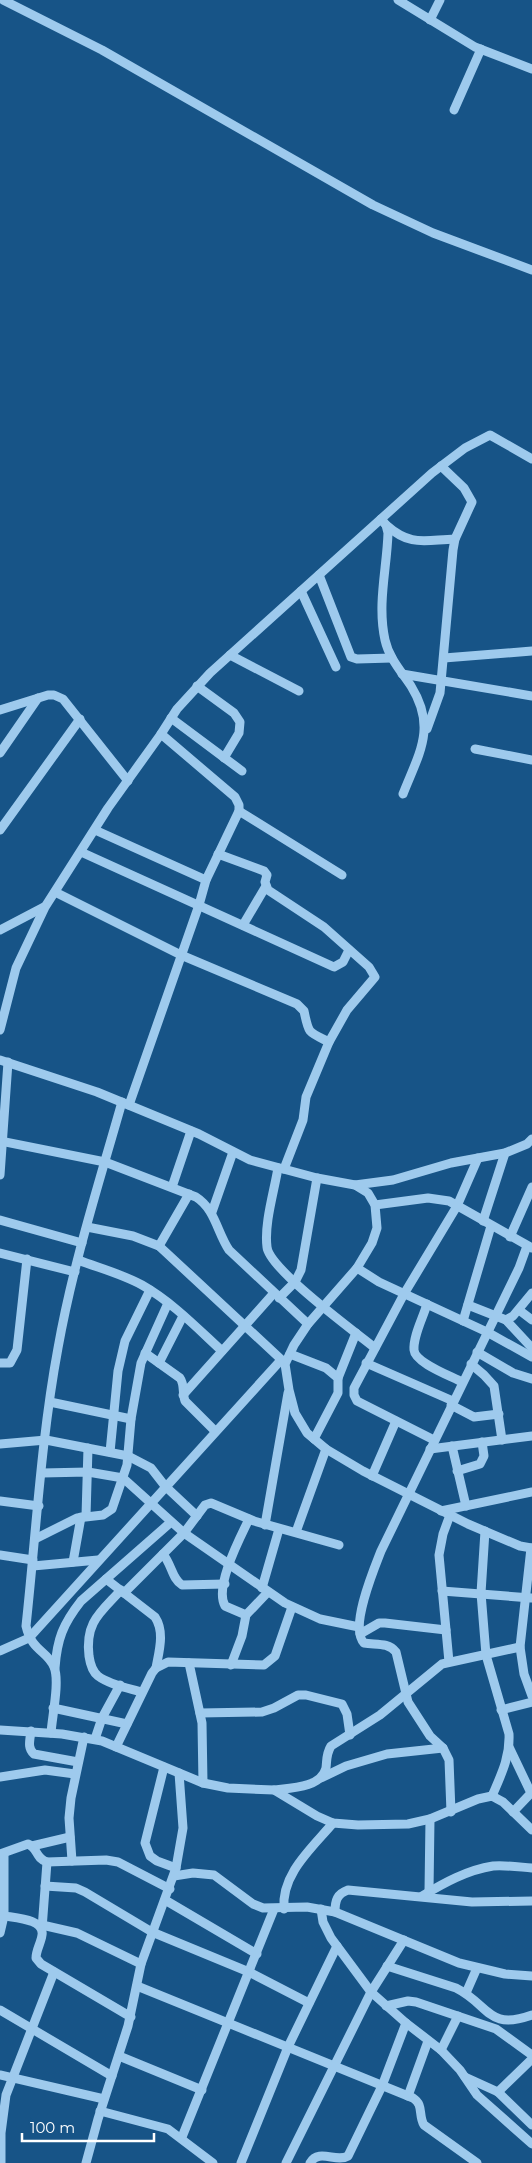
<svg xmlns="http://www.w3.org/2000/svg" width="532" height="2163" viewBox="0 0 532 2163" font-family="Montserrat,sans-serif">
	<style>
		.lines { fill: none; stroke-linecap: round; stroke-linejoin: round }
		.minor { stroke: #9ecaed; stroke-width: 9 }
	</style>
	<rect width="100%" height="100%" fill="#175487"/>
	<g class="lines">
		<!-- minor -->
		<g class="minor">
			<path d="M3,0L102,50L373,205L433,233L532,270"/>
			<path d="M398,0L475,47L532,69"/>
			<path d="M430,20L440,0"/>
			<path d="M454,110L481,49"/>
			<path d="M381,519L386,525L388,533C387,568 377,604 385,640C389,658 401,671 411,686C437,728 419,753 403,794"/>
			<path d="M386,525C411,547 424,540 455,539"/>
			<path d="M319,575L351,657L357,659L392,658"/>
			<path d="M301,591L336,667"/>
			<path d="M230,655L299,691"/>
			<path d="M444,658L532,651"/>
			<path d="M402,674L532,696"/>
			<path d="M197,686L234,713L240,722L239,733L224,758"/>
			<path d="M0,710L48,695H54L63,699L128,781"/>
			<path d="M171,718L242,771"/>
			<path d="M427,729L440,693L453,550L455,539L472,502L464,488L441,466"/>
			<path d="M475,749L532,760"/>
			<path d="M0,753L38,698"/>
			<path d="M239,811L342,875"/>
			<path d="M0,830L80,719"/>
			<path d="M95,830L206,880"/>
			<path d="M81,852L334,967L343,962L349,950"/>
			<path d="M218,854L264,871L267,875L265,882L268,890L324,927L369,967L375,977L347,1010L329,1042L306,1097L303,1120L284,1169"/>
			<path d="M55,892L181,955L297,1004L304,1011C309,1034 307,1031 329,1042"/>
			<path d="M243,925L266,886"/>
			<path d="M0,930L44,907"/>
			<path d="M0,1030L16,968L45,907L108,808L161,734L177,709L210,673L432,473L465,448L490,435L532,459"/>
			<path d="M0,1060L97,1092L199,1134L250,1160L317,1178L355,1185L368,1193L375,1205L377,1228L372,1243L357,1268L308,1324L294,1345L285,1364L289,1390L295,1413L307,1433L326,1449L363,1471L468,1524L520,1546L532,1548"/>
			<path d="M129,1105L199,905L206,880L239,811V805L235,797L161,734"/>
			<path d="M0,1141L105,1162L196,1197C215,1209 217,1232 229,1250L308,1324"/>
			<path d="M278,1168C274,1192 264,1224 267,1247C269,1269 354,1331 375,1348"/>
			<path d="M0,1175L8,1062"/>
			<path d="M355,1185L393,1180L451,1163L505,1153L527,1144L532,1139"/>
			<path d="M172,1187L191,1131"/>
			<path d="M375,1205L428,1198L449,1201L532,1248"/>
			<path d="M212,1212L233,1152"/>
			<path d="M0,1220L82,1243"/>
			<path d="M483,1221L505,1153"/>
			<path d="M87,1227L133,1236L159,1246L285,1363"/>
			<path d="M510,1237L532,1187"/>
			<path d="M159,1246L189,1194"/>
			<path d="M0,1253L75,1272"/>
			<path d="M78,1260C99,1268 122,1274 142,1285C172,1302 197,1328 222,1351"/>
			<path d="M357,1268L379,1282L487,1332L532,1357"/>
			<path d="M279,1298L295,1282L301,1270L317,1178"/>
			<path d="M427,1304C423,1318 413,1336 414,1350C415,1363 451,1376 462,1382"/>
			<path d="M468,1305L506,1320L513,1316L532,1293"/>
			<path d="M519,1310L532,1320"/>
			<path d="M506,1320L532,1348"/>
			<path d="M463,1321L491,1226"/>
			<path d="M477,1352L513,1373L532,1379"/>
			<path d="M145,1353L180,1378C185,1385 182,1393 185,1401L215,1431"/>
			<path d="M290,1354L326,1368L338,1378V1393L314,1439"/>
			<path d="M0,1363H10L17,1350L27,1259"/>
			<path d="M159,1363L183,1316"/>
			<path d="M366,1363L453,1401"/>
			<path d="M471,1364L484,1375L494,1386L502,1440"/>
			<path d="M338,1378L356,1333"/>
			<path d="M183,1395L274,1293"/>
			<path d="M50,1402L131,1419"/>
			<path d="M451,1405L474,1417L499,1414"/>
			<path d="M434,1440L357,1401L354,1395V1388L404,1294L457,1206L478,1158"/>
			<path d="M0,1444L46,1440L128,1456L151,1468L165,1486L197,1516"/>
			<path d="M452,1446L466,1506"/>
			<path d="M430,1449L532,1436"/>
			<path d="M110,1452L118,1371L125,1341L150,1290"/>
			<path d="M457,1471L480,1464L484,1456L482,1442"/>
			<path d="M42,1473L88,1472L123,1478L184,1533L285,1603L320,1619L359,1627"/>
			<path d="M372,1476L396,1421"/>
			<path d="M0,1501L39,1506"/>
			<path d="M441,1511L532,1492"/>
			<path d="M86,1516L88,1448"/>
			<path d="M265,1525L288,1393"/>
			<path d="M485,1531L481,1593L486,1655L509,1734C510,1758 501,1775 492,1796"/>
			<path d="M296,1532L326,1449"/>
			<path d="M35,1539L77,1518L103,1515L112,1509L127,1465L131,1419L141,1363L168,1303"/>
			<path d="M531,1548L520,1647L524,1674L532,1696"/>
			<path d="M163,1554C172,1565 172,1579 182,1585L225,1584"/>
			<path d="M0,1555L33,1560"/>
			<path d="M73,1562L81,1517"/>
			<path d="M33,1566L98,1560"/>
			<path d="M106,1579L155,1617C165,1632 159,1651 156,1668"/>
			<path d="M262,1588L279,1529"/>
			<path d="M121,1590C100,1613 85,1622 89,1656C90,1663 93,1672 98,1676C110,1685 128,1688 142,1692"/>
			<path d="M442,1591L531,1598"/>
			<path d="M124,1593L184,1533L205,1505L211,1503L254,1521L339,1545"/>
			<path d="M246,1615L225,1606C214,1587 240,1538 249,1519"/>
			<path d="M360,1634L379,1623H385L446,1630"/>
			<path d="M0,1651L29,1638L281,1360"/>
			<path d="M449,1662L439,1555L443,1534L450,1515"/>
			<path d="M189,1663L202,1723L203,1783"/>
			<path d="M231,1665L242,1636L246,1615L268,1592"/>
			<path d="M55,1668C57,1639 63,1624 81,1601L171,1522"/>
			<path d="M53,1708L127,1724"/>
			<path d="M501,1710L532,1702"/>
			<path d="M200,1713L262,1712L274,1708L298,1695H306L342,1704L347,1714L350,1735"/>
			<path d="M0,1730L62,1734L102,1741L203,1783L228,1788L274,1790L317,1816L333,1823L358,1825L408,1824L430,1819L478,1799L492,1796L503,1802L532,1830"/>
			<path d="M31,1731C30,1740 27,1748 34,1754L78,1762"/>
			<path d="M51,1733C52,1717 60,1681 54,1667C47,1650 32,1652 26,1626C36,1534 41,1439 58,1348C73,1264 99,1183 122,1102"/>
			<path d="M95,1739L102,1718L120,1685"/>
			<path d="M116,1747L152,1673L156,1668L168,1662L264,1665L275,1656L292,1607"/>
			<path d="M509,1747L531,1793L513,1812"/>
			<path d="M164,1767L145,1843L150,1856L157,1861L176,1868"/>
			<path d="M0,1777L45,1770L75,1774"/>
			<path d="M321,1778L346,1766L387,1754L443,1748"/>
			<path d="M274,1790C290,1788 321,1788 326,1768C327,1760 326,1754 331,1746L380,1715L442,1664L520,1647"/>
			<path d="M451,1812L449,1760L443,1748L430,1736L408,1702L396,1652C388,1642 376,1645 364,1643C349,1628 374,1569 381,1551L519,1268L527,1246"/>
			<path d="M32,1846L70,1837"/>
			<path d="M0,1854L28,1844C38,1848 35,1858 47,1862L106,1860L118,1862L170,1889"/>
			<path d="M72,1861L69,1818L71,1798L84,1737"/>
			<path d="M174,1876L193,1873L214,1875L253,1904L263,1908L307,1907L335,1912L459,1963L505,1974L532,1976"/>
			<path d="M45,1886L76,1888L85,1892L152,1932L249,1972L309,2003"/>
			<path d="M429,1891L430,1819"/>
			<path d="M422,1896C444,1883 467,1870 493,1866C506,1865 519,1867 532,1868"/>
			<path d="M165,1900L257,1954"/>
			<path d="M284,1909C281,1874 312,1848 333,1823"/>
			<path d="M321,1909L323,1922L331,1938L371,1992L406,2023L441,2050L460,2070L477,2095L532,2144"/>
			<path d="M335,1912C335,1900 337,1894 348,1890L472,1902L532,1901"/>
			<path d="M0,1915C12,1918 45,1918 42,1935C41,1943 36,1950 36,1958L41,1964L131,2017"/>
			<path d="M42,1925L77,1933L141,1964"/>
			<path d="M42,1929L47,1862"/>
			<path d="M0,1933L4,1916V1854"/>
			<path d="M387,1966L456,1988C490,2005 487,2031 532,2015"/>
			<path d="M137,1986L413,2098C424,2105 418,2115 424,2125L477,2163"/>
			<path d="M466,1993L477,1968"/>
			<path d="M386,2006L408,2001L416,2002L496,2029L532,2055"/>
			<path d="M0,2010L112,2076"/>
			<path d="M441,2050L458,2016"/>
			<path d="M119,2056L202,2090"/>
			<path d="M0,2075L104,2099"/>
			<path d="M465,2077L498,2092L532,2125"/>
			<path d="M498,2092L532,2059"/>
			<path d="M408,2096L428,2041"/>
			<path d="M100,2111L168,2129L213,2163"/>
			<path d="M182,2137L274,1909"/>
			<path d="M1,2163V2133L6,2095L54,1972"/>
			<path d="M86,2163L98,2119L128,2026L141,1964L176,1868L183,1828L179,1773"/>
			<path d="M241,2163L288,2047L337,1946"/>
			<path d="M286,2163L371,1992L404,1940"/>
			<path d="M310,2163C319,2148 336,2163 348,2156L382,2086L406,2023"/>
		</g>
	</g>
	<!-- scale -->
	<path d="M22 2133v8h132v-8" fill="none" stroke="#ffffff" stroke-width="2.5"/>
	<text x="30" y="2133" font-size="15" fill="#ffffff" stroke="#175487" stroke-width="4" paint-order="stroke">100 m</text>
</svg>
